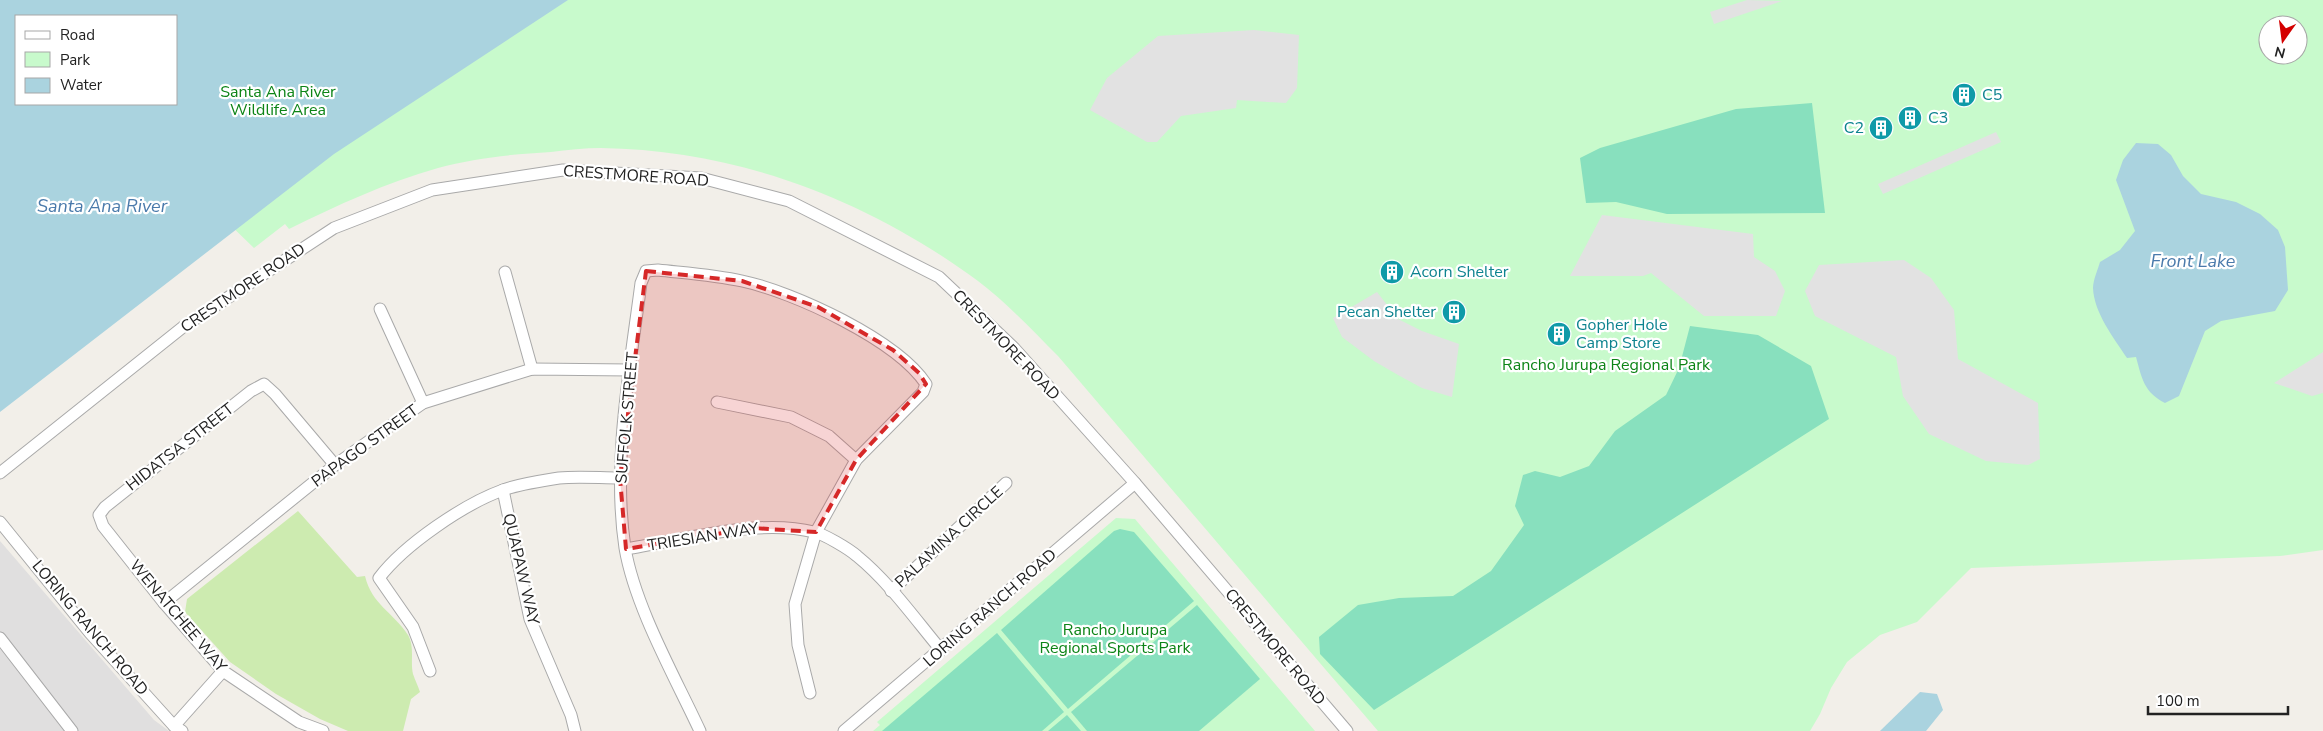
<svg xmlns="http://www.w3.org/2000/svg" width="2323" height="731" viewBox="0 0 2323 731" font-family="'Nunito Sans',sans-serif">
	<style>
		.residential { fill: #e0dfdf }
		.grass { fill: #cdebb0 }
		.park { fill: #c8facc; fill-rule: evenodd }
		.pitch { fill: #88e0be }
		.parking { fill: #e2e2e2 }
		.water { fill: #aad3df; fill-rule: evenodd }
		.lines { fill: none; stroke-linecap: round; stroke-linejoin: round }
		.minor-casing { stroke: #a9a9a9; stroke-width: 13 }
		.minor { stroke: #fff; stroke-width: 11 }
		.marked { fill: #d62828; fill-opacity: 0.2; stroke: #d62828; stroke-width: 4; stroke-dasharray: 10 6; stroke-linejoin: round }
		.labels { text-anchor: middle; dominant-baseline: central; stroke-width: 4.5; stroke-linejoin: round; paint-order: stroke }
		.park-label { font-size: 16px; fill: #0c8416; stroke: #fff }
		.culture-label { font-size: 16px; fill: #0d838f; stroke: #fff; text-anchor: start }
		.street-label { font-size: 16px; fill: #222; stroke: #fff }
		.water-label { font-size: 18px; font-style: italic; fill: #4a7aab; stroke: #fff }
	</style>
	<rect width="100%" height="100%" fill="#f2efe9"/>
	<!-- residential -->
	<path class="residential" d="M0,541L154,720L169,731H0Z"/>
	<!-- grass -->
	<path class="grass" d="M298,511L357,577L365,576C372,605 393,612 408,635C415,647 410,662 413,674C415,680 418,686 420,692L411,699L403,731H348L320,719L276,694L230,662L185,612L187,599Z"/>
	<!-- park -->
	<g class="park">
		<path d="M0,0H2323V550L2280,556L1971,568L1917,622L1880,635L1847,662L1831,688L1820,714L1810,731H1378L1058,356C1032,330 1007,303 978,281C868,200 739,150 601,148C585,148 567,150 551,152C514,154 474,158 438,168C385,183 338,205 289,229L285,224L254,248L105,104H176V16H16ZM2268,25H2298V55H2268Z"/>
		<path d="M1116,518L1135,519L1315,731H873L880,725L877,722Z"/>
	</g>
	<!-- pitch -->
	<g class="pitch">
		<path d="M1812,103L1825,213L1667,214L1616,202L1586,203L1580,158L1600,148L1736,109Z"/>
		<path d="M1690,326L1758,335L1811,366L1829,419L1374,710L1320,654L1319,637L1358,605L1399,598L1453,596L1491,571L1524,525L1515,506L1523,475L1535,471L1560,477L1589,466L1615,431L1666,395L1679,368Z"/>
		<path d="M1120,529L1134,532L1194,601L1068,709L1001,630L1114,531Z"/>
		<path d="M1197,605L1260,679L1199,731H1087L1071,712Z"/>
		<path d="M997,633L1064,712L1042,731H882Z"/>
		<path d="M1067,715L1081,731H1048Z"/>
	</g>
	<!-- parking -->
	<g class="parking">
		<path d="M1747,0L1782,1L1714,24L1710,12Z"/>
		<path d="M1254,30L1299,35L1297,88L1286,103L1237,100L1236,108L1181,116L1157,142H1147L1090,110L1107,78L1158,36Z"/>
		<path d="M1996,132L2001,142L1883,194L1878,184Z"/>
		<path d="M1602,215L1753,234L1754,257L1775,271L1785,291L1776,316H1704L1651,273L1643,276H1570Z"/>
		<path d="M1904,260L1931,278L1954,310L1958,359L2038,403L2040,459L2028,465L1986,461L1929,434L1903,396L1896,357L1815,316L1805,291L1819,265Z"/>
		<path d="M1377,292L1398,319L1422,331L1459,344L1452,397L1422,388L1398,375L1374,361L1342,337L1333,318Z"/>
		<path d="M2323,352V393L2312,396L2274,383Z"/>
	</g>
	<!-- water -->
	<g class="water">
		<path d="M0,0H568L334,154L0,412ZM176,16V104H16V16Z"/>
		<path d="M2136,143L2158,144L2171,155L2183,176L2201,194L2236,202L2260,214L2278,230L2285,247L2288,290L2275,311L2221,321L2205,331L2179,396L2165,403C2144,392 2142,379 2136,357L2127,358C2114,338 2094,313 2093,288C2093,280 2098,269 2100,262L2120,250L2135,231L2116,180L2123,160Z"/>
		<path d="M1920,692L1937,694L1943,710L1926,731H1880Z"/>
	</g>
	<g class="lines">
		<!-- minor casing -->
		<g class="minor-casing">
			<g id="minor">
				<path d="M505,272L532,369"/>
				<path d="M380,309L423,403"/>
				<path d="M717,402L791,417L829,436L856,460"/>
				<path d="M0,473L183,327L334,228L432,190L563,170L701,178L789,201L939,277L1014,348L1135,483L1347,731"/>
				<path d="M503,490L530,619L571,715L575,731"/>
				<path d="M0,522L90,633L174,726L182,731"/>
				<path d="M626,549C682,540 758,518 814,532C824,534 849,549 857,556C889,582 915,619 941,650"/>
				<path d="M891,591L1006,483"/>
				<path d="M164,603L335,465L423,403L532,369L630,370"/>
				<path d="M0,638L72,731"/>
				<path d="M430,671L413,627L379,578C404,545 464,504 503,490C519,484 541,481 559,478C578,476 600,478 620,478"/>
				<path d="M174,726L223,671"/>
				<path d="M323,731L299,722L223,671L164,603L103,526L99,515L105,507L251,391L264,384L275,394L335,465"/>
				<path d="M700,731C675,677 635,607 625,548C612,463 630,368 641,283L646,271L658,270C685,273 715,275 742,281C794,292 897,340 926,384L923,392L856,460L816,532L795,604L798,645L810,693"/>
				<path d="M844,731L1135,483"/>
			</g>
		</g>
		<!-- minor -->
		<use href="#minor" class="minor"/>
	</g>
	<!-- marked area -->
	<path class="marked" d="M646,271L742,281L818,307L893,350L919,373L926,384L856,460L816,532L753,528L626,549L620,478Z"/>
	<!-- icons -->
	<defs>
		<g id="building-disc" transform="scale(1.25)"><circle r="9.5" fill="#0f9aa8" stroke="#fff"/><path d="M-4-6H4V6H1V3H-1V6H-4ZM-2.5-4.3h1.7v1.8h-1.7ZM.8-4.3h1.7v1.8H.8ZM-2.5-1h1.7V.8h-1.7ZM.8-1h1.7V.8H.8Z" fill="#fff"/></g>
	</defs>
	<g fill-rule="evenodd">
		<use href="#building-disc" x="1964" y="95"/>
		<use href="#building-disc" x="1910" y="118"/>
		<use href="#building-disc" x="1881" y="128"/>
		<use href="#building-disc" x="1392" y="272"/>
		<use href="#building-disc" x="1454" y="312"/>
		<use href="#building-disc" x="1559" y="334"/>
	</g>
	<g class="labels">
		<!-- park labels -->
		<g class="park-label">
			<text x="278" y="92">Santa Ana River<tspan x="278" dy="18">Wildlife Area</tspan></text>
			<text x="1606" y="365">Rancho Jurupa Regional Park</text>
			<text x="1115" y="630">Rancho Jurupa<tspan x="1115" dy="18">Regional Sports Park</tspan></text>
		</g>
		<!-- culture labels -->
		<g class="culture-label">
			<text x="1982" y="95">C5</text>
			<text x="1928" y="118">C3</text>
			<text x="1864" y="128" text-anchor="end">C2</text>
			<text x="1410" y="272">Acorn Shelter</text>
			<text x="1436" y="312" text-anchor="end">Pecan Shelter</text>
			<text x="1576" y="325">Gopher Hole<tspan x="1576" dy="18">Camp Store</tspan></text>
		</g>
		<!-- street labels -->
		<g class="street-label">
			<text transform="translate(636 176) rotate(4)">CRESTMORE ROAD</text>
			<text transform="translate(243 288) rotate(-34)">CRESTMORE ROAD</text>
			<text transform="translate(1006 345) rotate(46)">CRESTMORE ROAD</text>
			<text transform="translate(627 418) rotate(-85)">SUFFOLK STREET</text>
			<text transform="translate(365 446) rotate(-36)">PAPAGO STREET</text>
			<text transform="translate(180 447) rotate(-38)">HIDATSA STREET</text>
			<text transform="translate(703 537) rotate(-9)">TRIESIAN WAY</text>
			<text transform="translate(949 537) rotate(-43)">PALAMINA CIRCLE</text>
			<text transform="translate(521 569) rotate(77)">QUAPAW WAY</text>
			<text transform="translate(990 608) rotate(-41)">LORING RANCH ROAD</text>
			<text transform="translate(178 616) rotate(50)">WENATCHEE WAY</text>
			<text transform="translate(90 628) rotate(50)">LORING RANCH ROAD</text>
			<text transform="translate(1275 647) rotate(50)">CRESTMORE ROAD</text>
		</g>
		<!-- water labels -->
		<g class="water-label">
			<text x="102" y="206">Santa Ana River</text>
			<text x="2193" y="261">Front Lake</text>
		</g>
	</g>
	<!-- legend -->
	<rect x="15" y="15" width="162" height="90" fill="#ffffff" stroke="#a7a7a7"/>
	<rect x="25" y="31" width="25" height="8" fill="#ffffff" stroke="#a7a7a7"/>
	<text x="60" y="40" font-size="15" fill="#222222">Road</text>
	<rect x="25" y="52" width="25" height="15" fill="#c8facc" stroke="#a7a7a7"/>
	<text x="60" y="65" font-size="15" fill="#222222">Park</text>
	<rect x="25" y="78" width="25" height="15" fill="#aad3df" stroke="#a7a7a7"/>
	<text x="60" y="90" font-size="15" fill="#222222">Water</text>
	<!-- north arrow -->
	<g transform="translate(2283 40) rotate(194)"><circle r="24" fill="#ffffff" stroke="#a7a7a7"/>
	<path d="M0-4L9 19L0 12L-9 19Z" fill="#d40000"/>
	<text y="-8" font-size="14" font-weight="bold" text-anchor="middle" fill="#222222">N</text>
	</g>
	<!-- scale -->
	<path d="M2148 706v8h140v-8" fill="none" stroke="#222222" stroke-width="2.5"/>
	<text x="2156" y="706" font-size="15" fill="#222222" stroke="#ffffff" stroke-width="4" paint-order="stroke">100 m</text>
</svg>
